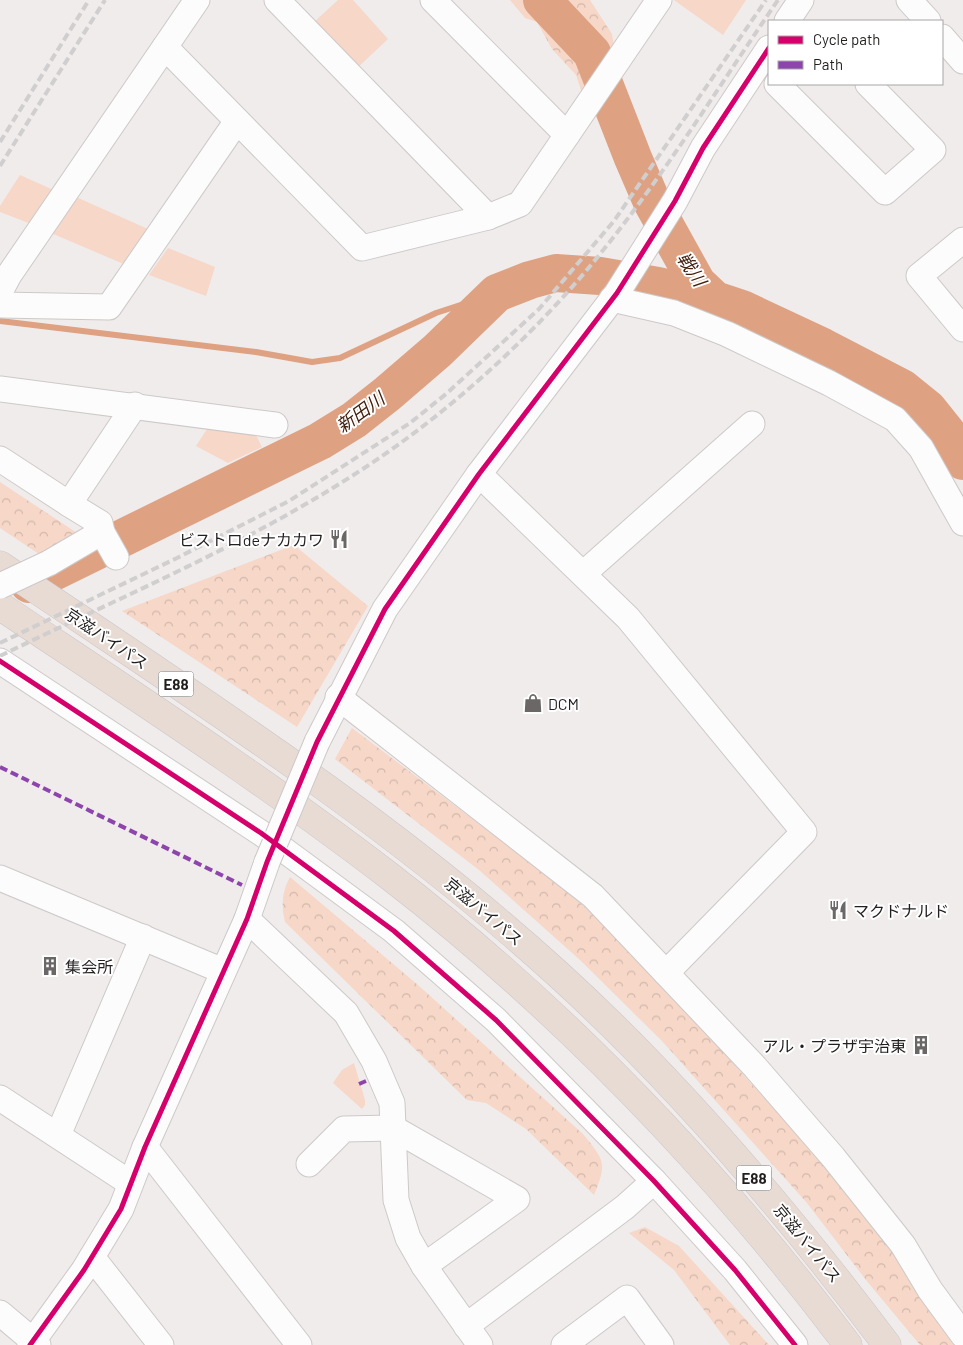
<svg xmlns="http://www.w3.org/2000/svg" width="963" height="1345" viewBox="0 0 963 1345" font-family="Barlow,'Noto Sans JP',sans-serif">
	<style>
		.green { fill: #f6d7c8 }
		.forest { fill: url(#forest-crowns) }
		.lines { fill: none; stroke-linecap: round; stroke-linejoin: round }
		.stream { stroke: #dea182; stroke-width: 6 }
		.river { stroke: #dea182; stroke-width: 38 }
		.minor-casing { stroke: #cdc9c8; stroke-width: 27 }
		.highway-casing { stroke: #c9c7c6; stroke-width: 29 }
		.minor { stroke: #fdfcfc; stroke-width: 25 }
		.highway { stroke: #e8dbd4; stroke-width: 28 }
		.rail { stroke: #d0cece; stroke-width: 4; stroke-dasharray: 8 4; stroke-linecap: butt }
		.minor-bridge-casing { stroke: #cdc9c8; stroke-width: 27; stroke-linecap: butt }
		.minor-bridge { stroke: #fdfcfc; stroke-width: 25 }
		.quiet { stroke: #8e44ad; stroke-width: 4; stroke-dasharray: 8 4; stroke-linecap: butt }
		.cycleway-casing { stroke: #fff; stroke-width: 8 }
		.cycleway { stroke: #d6006c; stroke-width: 5 }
		.labels { text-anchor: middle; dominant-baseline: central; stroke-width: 4; stroke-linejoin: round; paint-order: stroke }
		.shield { fill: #fff; stroke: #646262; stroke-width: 1 }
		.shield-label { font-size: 15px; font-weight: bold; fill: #221f1e }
		.poi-label { font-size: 16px; fill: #221f1e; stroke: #fff; text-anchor: start }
		.street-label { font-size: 16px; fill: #221f1e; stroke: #fff }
		.water-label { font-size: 18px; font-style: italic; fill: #43200e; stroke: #fff }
	</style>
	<defs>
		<pattern id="forest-crowns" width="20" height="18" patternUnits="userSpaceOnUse" patternTransform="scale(1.25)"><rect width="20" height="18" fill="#f6d7c8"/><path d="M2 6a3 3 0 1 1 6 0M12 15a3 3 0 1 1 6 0" fill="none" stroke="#d3b8ab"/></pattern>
	</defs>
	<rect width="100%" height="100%" fill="#f0eceb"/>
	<!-- green -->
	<g class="green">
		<path d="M338,0H353L388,39L355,70L312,24Z"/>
		<path d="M674,0H746L723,35Z"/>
		<path d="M20,175L58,192L34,225L0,212V206Z"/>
		<path d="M76,197L157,233L133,268L51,233Z"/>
		<path d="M168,248L215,267L206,296L149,275Z"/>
		<path d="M209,426L254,431L262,447L228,463L196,446Z"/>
		<path d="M354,1063L365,1100V1105L362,1109L333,1083L342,1070Z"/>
	</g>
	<!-- forest -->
	<g class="forest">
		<path d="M510,0H590L612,34L616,59L584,99L576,75L552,49L537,22L525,18Z"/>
		<path d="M0,482L77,533L39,554L0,528Z"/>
		<path d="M294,545L368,606L297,727L122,611Z"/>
		<path d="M352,728L539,869L592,913L662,984L828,1169L898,1257L914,1289L954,1345H920L866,1280L807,1203L662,1041L580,960L479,870L335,759Z"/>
		<path d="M290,877L418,985L583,1134C605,1161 607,1163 594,1195L526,1129L486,1103L467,1100L285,922C281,905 282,892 290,877Z"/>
		<path d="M645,1227L679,1246L769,1345H730L674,1270L629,1233Z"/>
	</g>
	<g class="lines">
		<!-- stream -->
		<path class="stream" d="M0,321L256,352L312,362L340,358L436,313L497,293"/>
		<!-- river -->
		<g class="river">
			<path d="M542,0L592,53L633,158L652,202L697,283L715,300L742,309L823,347L902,388L928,409L948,434L963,461"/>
			<path d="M29,584L320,441L354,420L387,394L437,351L497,293L530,280L556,273L600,276L658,286L715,300"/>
		</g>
		<!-- minor casing -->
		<g class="minor-casing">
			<g id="minor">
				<path d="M277,0L488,217"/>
				<path d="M433,0L567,135"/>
				<path d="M909,0L928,21"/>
				<path d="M787,21L801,0"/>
				<path d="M942,37L963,61"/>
				<path d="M165,47L362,248L488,217L520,204L659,0"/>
				<path d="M777,84L885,192L933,150L868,84"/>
				<path d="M963,240L919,276L963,329"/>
				<path d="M0,292L9,275L197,0"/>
				<path d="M612,299L674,313L727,334L829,383L895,419L921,448L963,523"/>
				<path d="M0,305L109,307L237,121"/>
				<path d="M0,389L275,425"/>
				<path d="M0,459L69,504L135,405"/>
				<path d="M479,474L628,618L804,832L666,973"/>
				<path d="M69,504L100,523L102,532L116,557"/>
				<path d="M49,563L102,532"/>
				<path d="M583,574L752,424"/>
				<path d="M0,661L261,833L394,931L496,1020L654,1181L735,1270L795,1345"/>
				<path d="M338,697L593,896L755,1067L833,1157L903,1245L930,1290L963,1335"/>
				<path d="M317,742L385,609L479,474L617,293L675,201L703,148L769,48"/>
				<path d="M0,878L223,971"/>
				<path d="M247,919L346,1013L374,1061L392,1103L396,1200L408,1238L424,1266L480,1345"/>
				<path d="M0,1098L130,1183"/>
				<path d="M58,1135L143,937"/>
				<path d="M145,1147L299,1345"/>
				<path d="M309,1164L344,1129L393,1128L517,1199L424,1266"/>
				<path d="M92,1257L161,1345"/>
				<path d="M0,1313L38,1345"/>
				<path d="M466,1326L625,1207L654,1181"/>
				<path d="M30,1345L84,1270L121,1209L145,1147L247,919L267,862"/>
				<path d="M564,1345L627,1298L661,1345"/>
			</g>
		</g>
		<!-- highway casing -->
		<g class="highway-casing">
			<g id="highway">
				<path d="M0,565C191,694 388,819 559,975C681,1086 788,1213 887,1345"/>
				<path d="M0,606C130,693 264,780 388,875C562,1009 716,1170 848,1345"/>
			</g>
		</g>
		<!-- minor -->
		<use href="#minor" class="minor"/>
		<!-- highway -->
		<use href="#highway" class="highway"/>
		<!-- rail -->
		<g class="rail">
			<path d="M0,142L89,0"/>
			<path d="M0,166L105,0"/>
			<path d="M0,643L177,558L289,501L410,423L446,394L539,309L614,221L766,0"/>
			<path d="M0,656C141,587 292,526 418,430C481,382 540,326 591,265C660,182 717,89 778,0"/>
		</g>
		<!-- minor-bridge casing -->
		<g class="minor-bridge-casing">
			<g id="minor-bridge">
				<path d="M0,586L49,563"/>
				<path d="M267,862L317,742"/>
			</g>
		</g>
		<!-- minor-bridge -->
		<use href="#minor-bridge" class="minor-bridge"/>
		<!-- quiet -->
		<g class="quiet">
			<path d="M0,767L242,885"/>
			<path d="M359,1084L366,1081"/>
		</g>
		<!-- cycleway casing -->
		<g class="cycleway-casing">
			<g id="cycleway">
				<path d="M0,661L261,833L394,931L496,1020L654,1181L735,1270L795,1345"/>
				<path d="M30,1345L84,1270L121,1209L145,1147L247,919L267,862L317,742L385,609L479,474L617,293L675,201L703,148L769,48"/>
			</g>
		</g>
		<!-- cycleway -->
		<use href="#cycleway" class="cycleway"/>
	</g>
	<!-- icons -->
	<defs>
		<g id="restaurant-bare" transform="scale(1.5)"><path d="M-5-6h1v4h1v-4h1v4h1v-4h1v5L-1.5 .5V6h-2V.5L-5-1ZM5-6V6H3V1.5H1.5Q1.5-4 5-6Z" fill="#6a6766" stroke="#fff" stroke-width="2.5" paint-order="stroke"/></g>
		<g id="shop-bare" transform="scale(1.5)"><path d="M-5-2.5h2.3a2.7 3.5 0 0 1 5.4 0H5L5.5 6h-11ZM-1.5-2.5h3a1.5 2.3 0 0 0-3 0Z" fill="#6a6766" stroke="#fff" stroke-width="2.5" paint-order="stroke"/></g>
		<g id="building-bare" transform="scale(1.5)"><path d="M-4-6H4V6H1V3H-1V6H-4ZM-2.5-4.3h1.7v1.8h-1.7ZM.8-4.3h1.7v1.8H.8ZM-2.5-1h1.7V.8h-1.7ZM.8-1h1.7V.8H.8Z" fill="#6a6766" stroke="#fff" stroke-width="2.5" paint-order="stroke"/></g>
	</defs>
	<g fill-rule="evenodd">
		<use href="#restaurant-bare" x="339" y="539"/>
		<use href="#shop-bare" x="533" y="703"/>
		<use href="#restaurant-bare" x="838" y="910"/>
		<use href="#building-bare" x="50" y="966"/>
		<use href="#building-bare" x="921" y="1045"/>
	</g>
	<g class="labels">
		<!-- shield labels -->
		<g class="shield">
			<rect x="158.5" y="671.5" width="35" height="25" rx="4"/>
			<rect x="736.5" y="1165.5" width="35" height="25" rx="4"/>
		</g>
		<g class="shield-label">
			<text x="176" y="684">E88</text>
			<text x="754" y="1178">E88</text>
		</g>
		<!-- poi labels -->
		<g class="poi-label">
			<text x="324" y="539" text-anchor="end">ビストロdeナカカワ</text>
			<text x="548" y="703">DCM</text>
			<text x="853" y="910">マクドナルド</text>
			<text x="65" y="966">集会所</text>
			<text x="906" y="1045" text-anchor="end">アル・プラザ宇治東</text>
		</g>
		<!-- street labels -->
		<g class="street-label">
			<text transform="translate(107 638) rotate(34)">京滋バイパス</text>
			<text transform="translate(484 911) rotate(40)">京滋バイパス</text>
			<text transform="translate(808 1243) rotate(51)">京滋バイパス</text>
		</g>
		<!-- water labels -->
		<g class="water-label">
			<text transform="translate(692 269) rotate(57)">戦川</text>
			<text transform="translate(360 412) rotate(-36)">新田川</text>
		</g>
	</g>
	<!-- legend -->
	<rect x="768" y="20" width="175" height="65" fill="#ffffff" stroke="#a7a5a5"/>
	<rect x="778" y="36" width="25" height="8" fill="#d6006c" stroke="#a7a5a5"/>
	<text x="813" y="45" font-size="15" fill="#221f1e">Cycle path</text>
	<rect x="778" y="61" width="25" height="8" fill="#8e44ad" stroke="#a7a5a5"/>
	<text x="813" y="70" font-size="15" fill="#221f1e">Path</text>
</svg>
